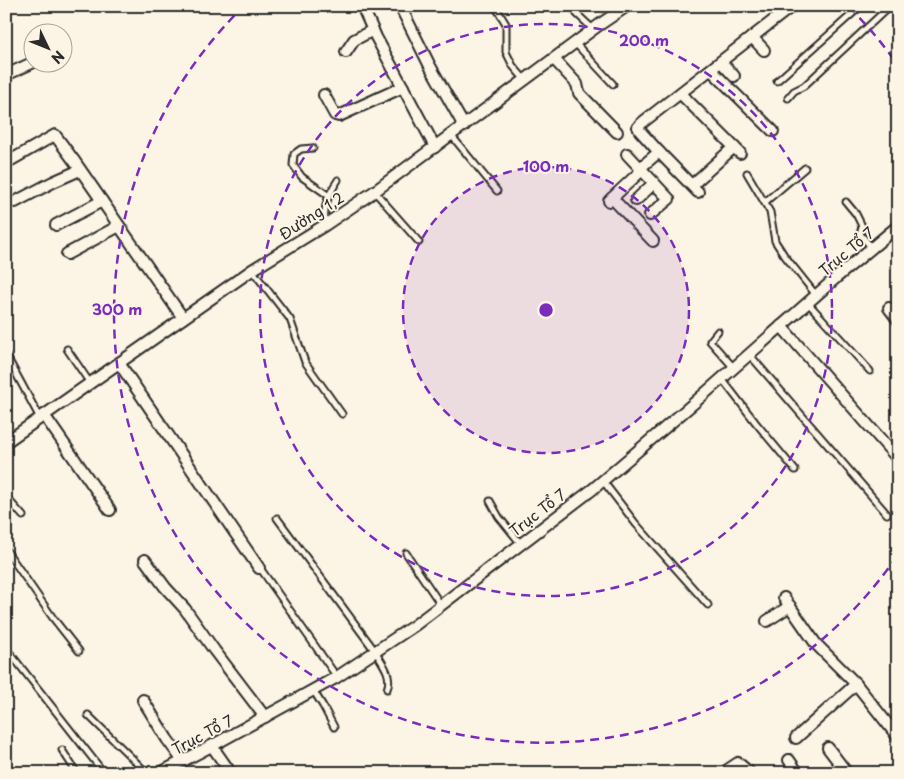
<svg xmlns="http://www.w3.org/2000/svg" width="904" height="779" viewBox="0 0 904 779" font-family="'Playpen Sans',sans-serif">
	<style>
		.lines { fill: none; stroke-linecap: round; stroke-linejoin: round }
		.lane-casing { stroke: #2b2b2b; stroke-width: 9 }
		.street-casing { stroke: #2b2b2b; stroke-width: 14 }
		.lane { stroke: #fcf5e5; stroke-width: 5 }
		.street { stroke: #fcf5e5; stroke-width: 10 }
		.ring { fill: none; stroke: #7b2cbf; stroke-width: 2.5; stroke-dasharray: 9 6 }
		.labels { text-anchor: middle; dominant-baseline: central; stroke-width: 4; stroke-linejoin: round; paint-order: stroke }
		.street-label { font-size: 15px; fill: #2b2b2b; stroke: #fcf5e5 }
		.centre { fill: #7b2cbf; stroke: #fcf5e5; stroke-width: 2.5 }
		.ring-label { font-size: 15px; text-anchor: middle; font-weight: bold; fill: #7b2cbf; stroke: #fcf5e5; stroke-width: 4; stroke-linejoin: round; paint-order: stroke }
	</style>
	<rect width="100%" height="100%" fill="#fcf5e5"/>
	<filter id="ink" filterUnits="userSpaceOnUse"><feTurbulence type="fractalNoise" baseFrequency=".02" numOctaves="2"/><feDisplacementMap in="SourceGraphic" scale="10" xChannelSelector="R" yChannelSelector="G"/><feConvolveMatrix kernelMatrix="1 2 1 2 8 2 1 2 1" color-interpolation-filters="sRGB"/></filter>
	<g filter="url(#ink)">
		<g class="lines">
			<!-- lane casing -->
			<g class="lane-casing">
				<g id="lane">
					<path d="M495,6L506,24V52L513,66L525,80"/>
					<path d="M573,6L577,14L593,29"/>
					<path d="M575,43L613,84"/>
					<path d="M777,81L861,6"/>
					<path d="M788,98L794,91L804,86L890,6"/>
					<path d="M451,135L497,191"/>
					<path d="M313,148L301,149L294,154L293,165L302,177L329,196"/>
					<path d="M747,173L770,212L775,241L784,255L816,295"/>
					<path d="M375,192L419,242"/>
					<path d="M765,202L805,168"/>
					<path d="M846,202L856,214L862,226L860,234L872,248"/>
					<path d="M325,225C323,207 328,195 338,180"/>
					<path d="M252,270L290,319L305,362L342,414"/>
					<path d="M808,303L870,371"/>
					<path d="M718,331L710,341L734,368"/>
					<path d="M67,349L90,383"/>
					<path d="M749,354L887,514"/>
					<path d="M6,355L40,418"/>
					<path d="M722,379L756,423L795,470"/>
					<path d="M603,481L636,524L708,605"/>
					<path d="M6,497L23,516"/>
					<path d="M490,501L499,517L521,544"/>
					<path d="M277,518L375,651C382,663 393,675 387,689"/>
					<path d="M6,550L53,618L79,651"/>
					<path d="M406,553L441,605"/>
					<path d="M260,568L337,677"/>
					<path d="M6,648L104,773"/>
					<path d="M313,690L323,706L334,727"/>
					<path d="M88,715L147,773"/>
					<path d="M62,750L77,773"/>
				</g>
			</g>
			<!-- street casing -->
			<g class="street-casing">
				<g id="street">
					<path d="M362,6L376,37L435,147"/>
					<path d="M400,6L430,66L464,126"/>
					<path d="M752,37L764,50"/>
					<path d="M346,52L354,40L373,30"/>
					<path d="M554,59L577,84L579,93L617,132"/>
					<path d="M721,62L734,76"/>
					<path d="M711,70L773,131"/>
					<path d="M6,75L34,62"/>
					<path d="M681,94L740,153"/>
					<path d="M324,95L335,115L339,116L403,87"/>
					<path d="M627,154L669,199L650,215"/>
					<path d="M6,163L55,135L75,162L183,318"/>
					<path d="M640,168L659,152"/>
					<path d="M692,185L734,147"/>
					<path d="M698,192L659,152L640,131L638,127L643,122L792,6"/>
					<path d="M612,198L653,241"/>
					<path d="M636,200L654,183"/>
					<path d="M609,201L642,170"/>
					<path d="M15,202L53,182L80,170"/>
					<path d="M56,225L102,201"/>
					<path d="M67,254L119,226"/>
					<path d="M889,308L898,320"/>
					<path d="M781,326L898,459"/>
					<path d="M119,363L259,568"/>
					<path d="M44,415L110,510"/>
					<path d="M6,442L252,270L325,225L375,191L599,25L627,6"/>
					<path d="M145,560L165,587L185,609L214,650L265,717"/>
					<path d="M784,598L816,644L856,684L898,737"/>
					<path d="M767,621L790,606"/>
					<path d="M143,700L167,739L183,761"/>
					<path d="M796,738L856,684"/>
					<path d="M212,746L228,769"/>
					<path d="M828,748L847,773"/>
					<path d="M789,760L798,773"/>
					<path d="M160,773L217,743L337,677L415,625L593,489L694,403L838,276L898,226"/>
					<path d="M723,773L738,763L750,773"/>
				</g>
			</g>
			<!-- lane -->
			<use href="#lane" class="lane"/>
			<!-- street -->
			<use href="#street" class="street"/>
		</g>
	</g>
	<!-- distance rings -->
	<circle cx="546" cy="310" r="143" fill="#7b2cbf" fill-opacity=".12"/>
	<g class="ring">
		<circle cx="546" cy="310" r="143"/>
		<circle cx="546" cy="310" r="286"/>
		<path d="M897 556A429 429 0 1 1 243 7M849 7A429 429 0 0 1 897 64"/>
	</g>
	<g class="labels">
		<!-- street labels -->
		<g class="street-label">
			<text transform="translate(311 215) rotate(-33)">Đường 1,2</text>
			<text transform="translate(846 251) rotate(-40)">Trục Tổ 7</text>
			<text transform="translate(537 512) rotate(-38)">Trục Tổ 7</text>
			<text transform="translate(202 734) rotate(-28)">Trục Tổ 7</text>
		</g>
	</g>
	<circle cx="546" cy="310" r="8" class="centre"/>
	<g class="ring-label">
		<text x="644" y="46">200 m</text>
		<text x="546" y="172">100 m</text>
		<text x="117" y="315">300 m</text>
	</g>
	<!-- margin -->
	<rect width="904" height="779" fill="none" stroke="#fcf5e5" stroke-width="25"/>
	<rect x="12" y="12" width="879" height="754" fill="none" stroke="#2b2b2b" stroke-width="2" filter="url(#ink)"/>
	<!-- north arrow -->
	<g transform="translate(48 48) rotate(133)"><circle r="24" fill="#fcf5e5" stroke="#a8a49b"/>
	<path d="M0-4L9 19L0 12L-9 19Z" fill="#2b2b2b"/>
	<text y="-8" font-size="14" font-weight="bold" text-anchor="middle" fill="#2b2b2b">N</text>
	</g>
</svg>
